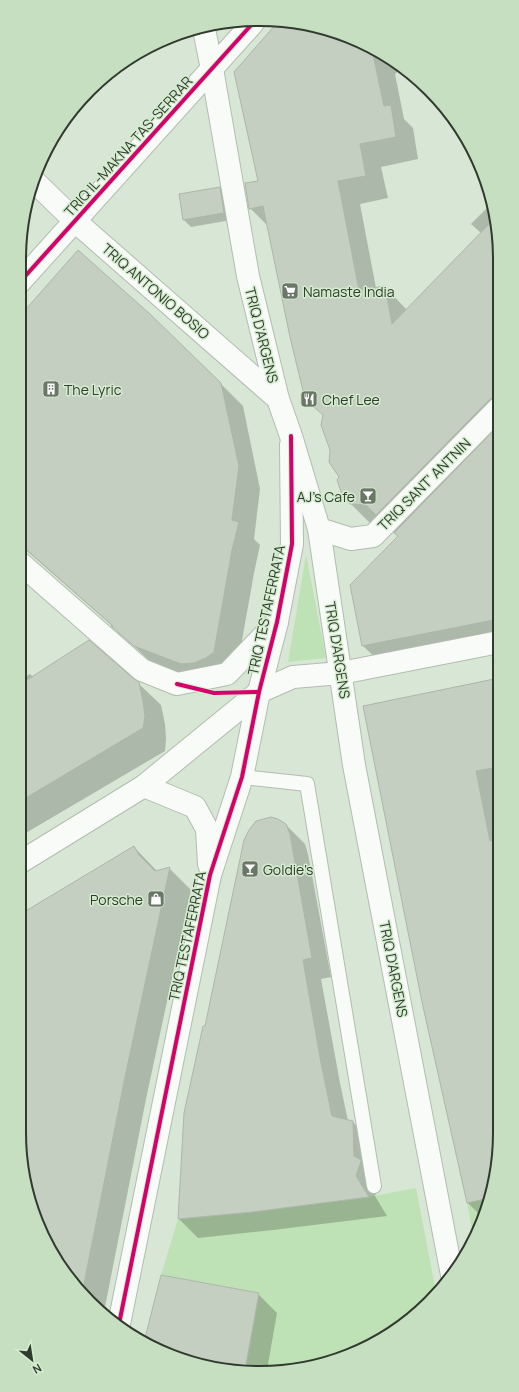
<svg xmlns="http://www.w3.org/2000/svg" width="519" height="1392" viewBox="0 0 519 1392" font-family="Manrope,sans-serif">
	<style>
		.green { fill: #bee2b5 }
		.shadow { fill: #0003 }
		.building { fill: #c4cec1; stroke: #acb7a9 }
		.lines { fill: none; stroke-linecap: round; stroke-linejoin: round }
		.service-casing { stroke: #b2bdaf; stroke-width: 16 }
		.minor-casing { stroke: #b2bdaf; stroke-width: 24 }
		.tertiary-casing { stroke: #b2bdaf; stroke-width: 24 }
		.secondary-casing { stroke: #b2bdaf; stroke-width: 24 }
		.service { stroke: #f9fbf9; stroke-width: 14 }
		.minor { stroke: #f9fbf9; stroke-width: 22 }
		.tertiary { stroke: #f9fbf9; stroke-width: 22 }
		.secondary { stroke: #f9fbf9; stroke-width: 22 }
		.cycleway-casing { stroke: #d4edce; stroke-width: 6 }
		.cycleway { stroke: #d6006c; stroke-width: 4 }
		.labels { text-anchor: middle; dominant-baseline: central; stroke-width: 3; stroke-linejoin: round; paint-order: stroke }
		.street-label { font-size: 14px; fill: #303a2e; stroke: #d4edce }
		.poi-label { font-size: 14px; fill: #303a2e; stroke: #d4edce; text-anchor: start }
		.rim { fill: none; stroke: #303a2e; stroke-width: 2 }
	</style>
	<rect width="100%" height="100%" fill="#d8e6d5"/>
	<!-- green -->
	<g class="green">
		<path d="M306,555L326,658L288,662Z"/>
		<path d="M416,1188L436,1292L393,1333L307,1368L245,1370L259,1293L161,1275L178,1219L253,1212L357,1199Z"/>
		<path d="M490,1198L473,1234L467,1203Z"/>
	</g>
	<!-- shadow -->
	<g class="shadow">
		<path d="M322,27L393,59L402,68L395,74L404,119L413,128L418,159L381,167L388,198L360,204L376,288L385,287L407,310L481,233L471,224L491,204L498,228L499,645L385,667L362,645L399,537L389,527L373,526L344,497L340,477L331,450L324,416L306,398L269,227L250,208L260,182Z"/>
		<path d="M220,188L227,196L231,220L191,227L184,220Z"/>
		<path d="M19,318L220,383L243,406L260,489L254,539L260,545L254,573L236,674L217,685L157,668L118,631L19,544Z"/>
		<path d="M30,674L33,677L138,683L161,705L165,724L166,739L165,751L19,837V680Z"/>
		<path d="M499,679V793H498L499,800L500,1132L492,1195L481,1216L468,1203L423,1002L364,706Z"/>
		<path d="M285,824L305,844L308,854L331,977L321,979L340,1083L348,1121L353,1122L372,1142L380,1181L375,1196L387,1216L273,1230L198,1238L179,1219L205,1026Z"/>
		<path d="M134,847L157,871L169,868L191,890L146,1099L104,1312L79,1291L32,1210L19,1132V916Z"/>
		<path d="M162,1276L258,1294L277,1313L267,1370L228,1371L145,1343Z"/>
	</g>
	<!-- building -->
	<g class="building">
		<path d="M276,24L322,27L372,50L384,106L391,105L396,137L360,144L366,176L338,181L359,290L385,286L392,324L495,218L498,228V397H494L489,400L376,515L366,505L350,504L343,498L337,480L339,477L329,462L330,450L321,425L323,415L305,399L290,337L263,206L249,209L245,183L258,181L234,72Z"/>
		<path d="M220,187L224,213L183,220L179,194Z"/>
		<path d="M78,250L150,314L221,383L239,466L232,520L239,522L232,550L214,652L206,658L194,663L181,664L134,646L111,626H113L19,543V317Z"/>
		<path d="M498,426L499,619L362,646L350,585L398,536L394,533Z"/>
		<path d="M89,640L134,679L139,682L143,701L145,717L143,728L19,802V685Z"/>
		<path d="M499,678V767L476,771L490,841L499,838L500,1132L492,1195L490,1198L467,1203L422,1002L363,706Z"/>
		<path d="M271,817L278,819L286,824L290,834L312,958L303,960L321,1063L332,1116L353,1121L354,1156L361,1160V1161L356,1176L369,1197L253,1212L178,1219L184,1113L203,1026H205L244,840L249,830L256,821Z"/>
		<path d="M134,846L139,855L155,871L170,867L125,1077L82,1294L79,1291L32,1210L19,1132V915Z"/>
		<path d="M161,1275L259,1293L245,1370L228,1371L144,1342Z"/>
	</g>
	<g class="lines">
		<!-- service casing -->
		<g class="service-casing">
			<path id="service" d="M242,777L307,784L374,1186"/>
		</g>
		<!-- minor casing -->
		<g class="minor-casing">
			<g id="minor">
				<path d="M35,182L75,221L278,399"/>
				<path d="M19,283L253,23"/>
				<path d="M319,529L351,539L373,536L498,409"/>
				<path d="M19,562L142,670L177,684L227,674L277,622"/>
				<path d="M341,673L499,642"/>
			</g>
		</g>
		<!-- tertiary casing -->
		<g class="tertiary-casing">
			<g id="tertiary">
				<path d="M144,786L195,807L207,829L209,864"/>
				<path d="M119,1324L210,875L242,777L259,692L277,622L292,544L291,445"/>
			</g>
		</g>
		<!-- secondary casing -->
		<g class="secondary-casing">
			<g id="secondary">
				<path d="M204,29L212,69L248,276L278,399L291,436L319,529L354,765L452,1275"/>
				<path d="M19,863L144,786L259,692L293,677L341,673"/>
			</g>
		</g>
		<!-- service -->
		<use href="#service" class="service"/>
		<!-- minor -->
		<use href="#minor" class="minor"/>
		<!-- tertiary -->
		<use href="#tertiary" class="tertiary"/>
		<!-- secondary -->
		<use href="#secondary" class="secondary"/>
		<!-- cycleway casing -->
		<g class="cycleway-casing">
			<g id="cycleway">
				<path d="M19,283L253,23"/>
				<path d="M177,684L214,693L259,692"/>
				<path d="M119,1324L210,875L242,777L259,692L277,622L292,544L291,436"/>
			</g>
		</g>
		<!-- cycleway -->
		<use href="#cycleway" class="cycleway"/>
	</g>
	<!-- icons -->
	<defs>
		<g id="supermarket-square" transform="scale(0.9)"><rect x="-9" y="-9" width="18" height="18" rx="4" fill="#6b7668" stroke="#d4edce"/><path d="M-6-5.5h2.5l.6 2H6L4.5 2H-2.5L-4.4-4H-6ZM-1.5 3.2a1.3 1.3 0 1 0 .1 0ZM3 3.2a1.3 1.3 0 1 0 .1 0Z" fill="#fff"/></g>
		<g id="building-square" transform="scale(0.9)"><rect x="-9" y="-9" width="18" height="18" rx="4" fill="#6b7668" stroke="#d4edce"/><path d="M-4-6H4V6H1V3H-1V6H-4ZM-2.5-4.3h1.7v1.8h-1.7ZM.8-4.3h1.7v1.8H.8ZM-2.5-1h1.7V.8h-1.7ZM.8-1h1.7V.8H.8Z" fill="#fff"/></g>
		<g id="restaurant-square" transform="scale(0.9)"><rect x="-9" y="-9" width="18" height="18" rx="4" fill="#6b7668" stroke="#d4edce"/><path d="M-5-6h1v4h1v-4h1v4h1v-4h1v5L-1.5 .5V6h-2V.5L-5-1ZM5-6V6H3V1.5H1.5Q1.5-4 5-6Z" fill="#fff"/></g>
		<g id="bar-square" transform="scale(0.9)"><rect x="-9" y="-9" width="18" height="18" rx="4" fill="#6b7668" stroke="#d4edce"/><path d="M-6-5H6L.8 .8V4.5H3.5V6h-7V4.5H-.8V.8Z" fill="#fff"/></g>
		<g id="shop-square" transform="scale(0.9)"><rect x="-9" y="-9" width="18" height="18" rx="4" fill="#6b7668" stroke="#d4edce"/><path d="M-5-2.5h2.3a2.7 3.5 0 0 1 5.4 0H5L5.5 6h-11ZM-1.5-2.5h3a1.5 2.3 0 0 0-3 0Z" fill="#fff"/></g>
	</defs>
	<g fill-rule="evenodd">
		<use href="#supermarket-square" x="290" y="291"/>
		<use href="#building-square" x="51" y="389"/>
		<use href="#restaurant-square" x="309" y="399"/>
		<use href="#bar-square" x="368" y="496"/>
		<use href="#bar-square" x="250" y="869"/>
		<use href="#shop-square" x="156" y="899"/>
	</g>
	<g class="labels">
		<!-- street labels -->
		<g class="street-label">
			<text transform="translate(128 146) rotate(-48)">TRIQ IL-MAKNA TAS-SERRAR</text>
			<text transform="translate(156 291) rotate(41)">TRIQ ANTONIO BOSIO</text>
			<text transform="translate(262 335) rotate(76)">TRIQ D'ARGENS</text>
			<text transform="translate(424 484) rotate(-45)">TRIQ SANT' ANTNIN</text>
			<text transform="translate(266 610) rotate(-78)">TRIQ TESTAFERRATA</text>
			<text transform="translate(338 650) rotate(81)">TRIQ D'ARGENS</text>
			<text transform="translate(187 936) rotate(-78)">TRIQ TESTAFERRATA</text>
			<text transform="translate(394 969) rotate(79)">TRIQ D'ARGENS</text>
		</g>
		<!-- poi labels -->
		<g class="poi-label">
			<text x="303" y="291">Namaste India</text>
			<text x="64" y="389">The Lyric</text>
			<text x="322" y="399">Chef Lee</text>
			<text x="355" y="496" text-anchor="end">AJ's Cafe</text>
			<text x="263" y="869">Goldie's</text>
			<text x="143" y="899" text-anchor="end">Porsche</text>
		</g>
	</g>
	<!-- crop -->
	<path d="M0 0H519V1392H0ZM259 26H260A233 233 0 0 1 493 259V1133A233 233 0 0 1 260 1366H259A233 233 0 0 1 26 1133V259A233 233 0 0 1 259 26Z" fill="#c7dfc1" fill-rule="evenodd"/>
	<path class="rim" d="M259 26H260A233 233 0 0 1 493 259V1133A233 233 0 0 1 260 1366H259A233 233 0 0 1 26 1133V259A233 233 0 0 1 259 26Z"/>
	<!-- north arrow -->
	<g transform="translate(32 1360) rotate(150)" stroke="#d4edce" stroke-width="3" paint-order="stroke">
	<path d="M0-3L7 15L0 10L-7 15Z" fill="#303a2e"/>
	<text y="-6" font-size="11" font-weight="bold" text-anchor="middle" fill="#303a2e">N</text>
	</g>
</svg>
